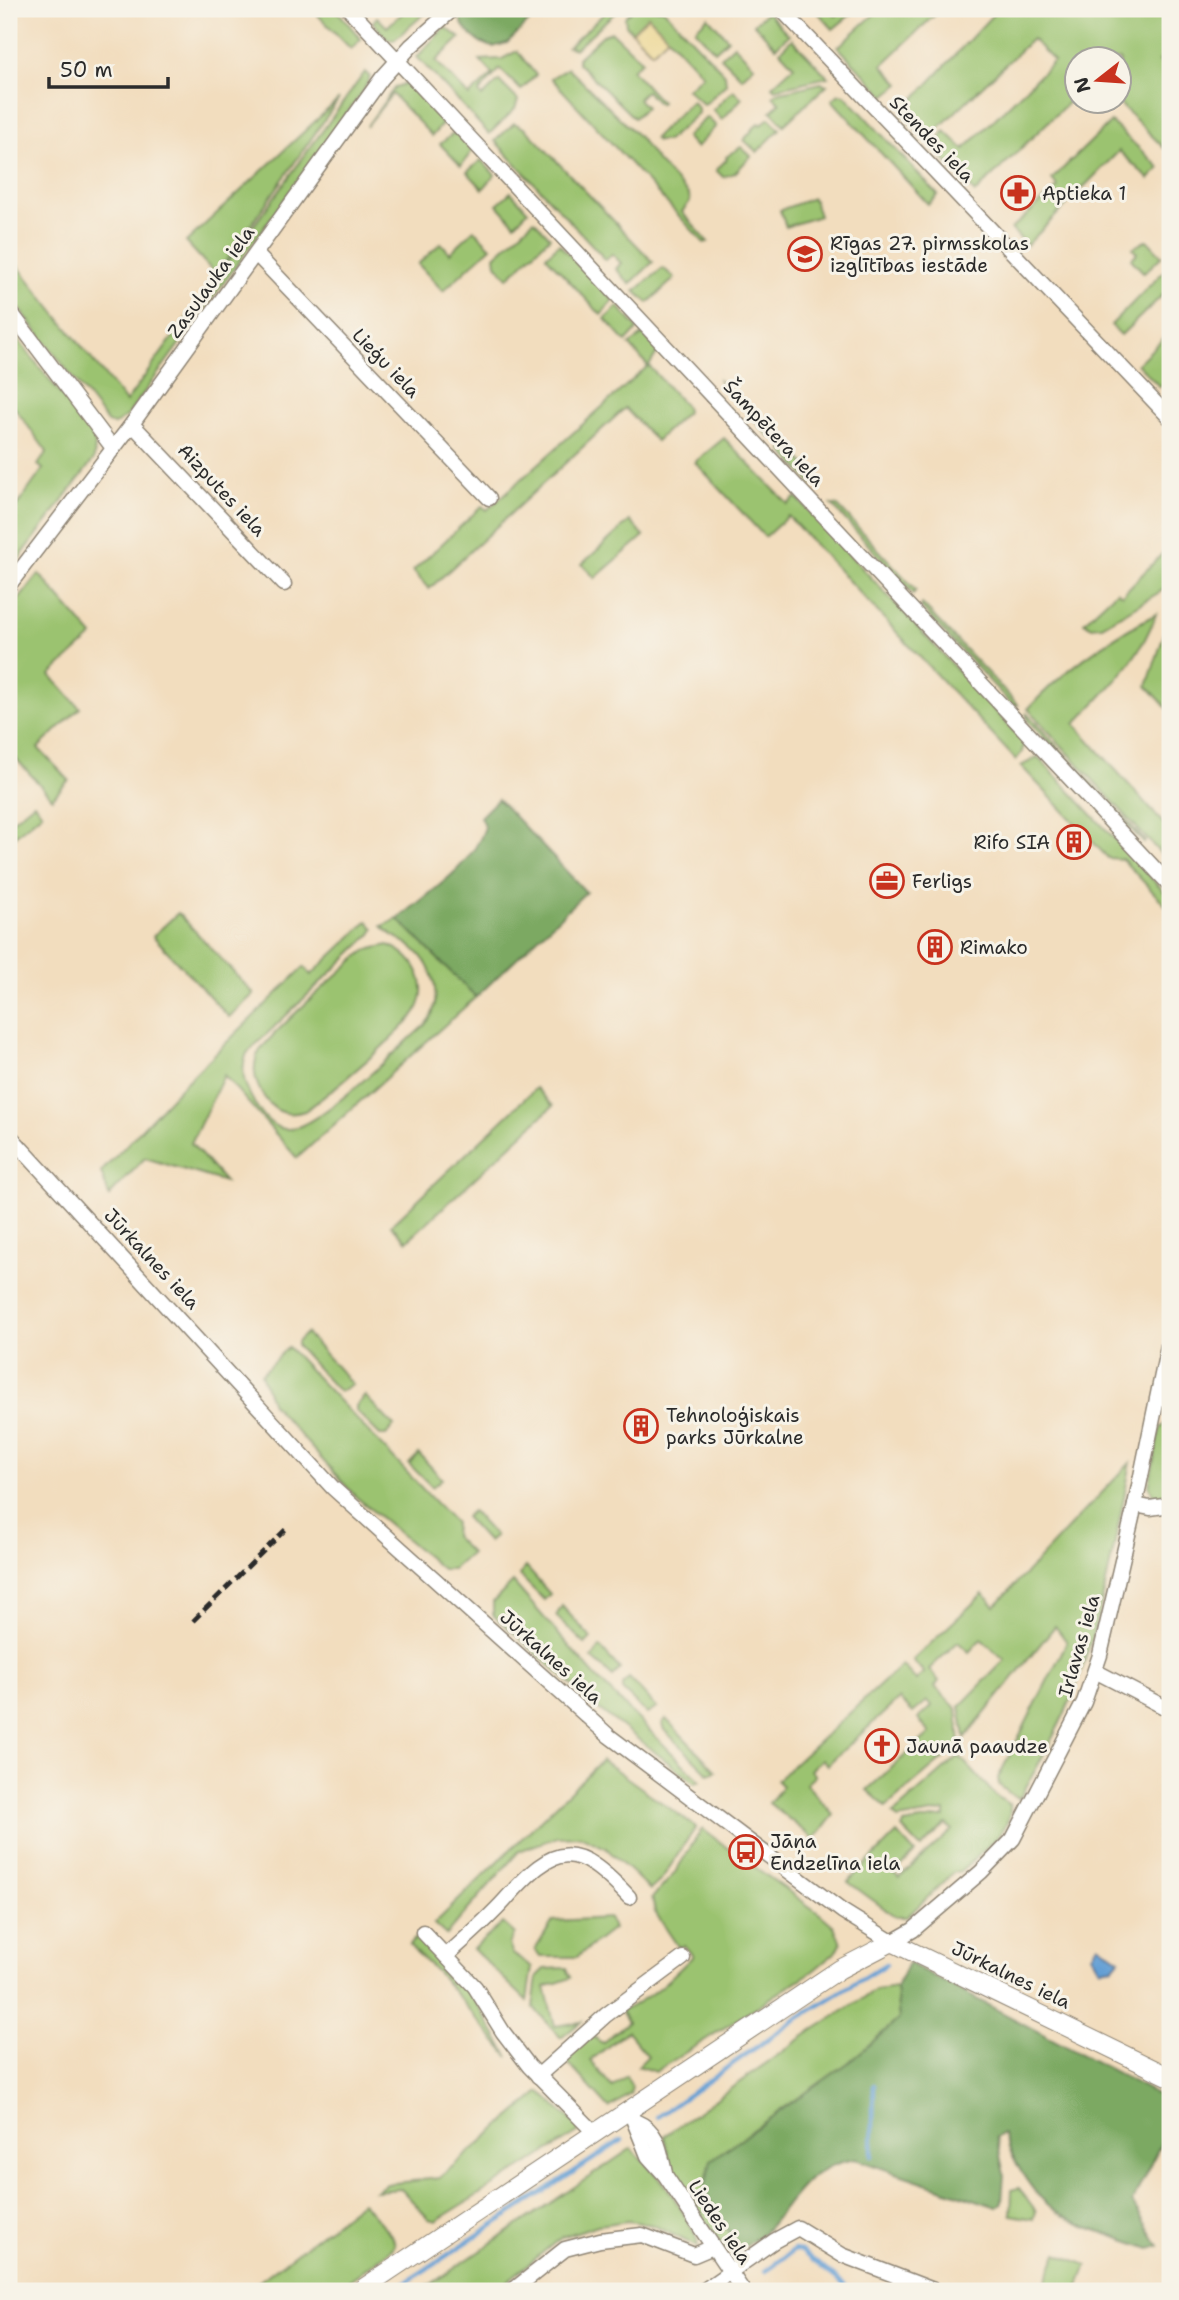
<svg xmlns="http://www.w3.org/2000/svg" width="1179" height="2300" viewBox="0 0 1179 2300" font-family="'Shantell Sans',sans-serif">
	<style>
		.green { fill: #9bc36f; stroke: #63774d; stroke-width: 2 }
		.forest { fill: #7ca962; stroke: #546a46; stroke-width: 2 }
		.sand { fill: #eeda9e; stroke: #8c8264; stroke-width: 2 }
		.water { fill: #649fd4; stroke: #486580; stroke-width: 2 }
		.lines { fill: none; stroke-linecap: round; stroke-linejoin: round }
		.stream { stroke: #649fd4; stroke-width: 4.5 }
		.minor-casing { stroke: #8e8474; stroke-width: 17 }
		.tertiary-casing { stroke: #8e8474; stroke-width: 20 }
		.minor { stroke: #fff; stroke-width: 14 }
		.tertiary { stroke: #fff; stroke-width: 18 }
		.rail { stroke: #2b2b2b; stroke-width: 4.5; stroke-dasharray: 10 5; stroke-linecap: butt }
		.labels { text-anchor: middle; dominant-baseline: central; stroke-width: 6; stroke-linejoin: round; paint-order: stroke }
		.street-label { font-size: 19px; fill: #2b2b2b; stroke: #f7f3e8 }
		.poi-label { font-size: 19px; fill: #2b2b2b; stroke: #f7f3e8; text-anchor: start }
	</style>
	<rect width="100%" height="100%" fill="#f7f3e8"/>
	<filter id="ink" filterUnits="userSpaceOnUse"><feTurbulence type="fractalNoise" baseFrequency=".0143" numOctaves="2"/><feDisplacementMap in="SourceGraphic" scale="14" xChannelSelector="R" yChannelSelector="G"/><feConvolveMatrix kernelMatrix="1 2 1 2 8 2 1 2 1" color-interpolation-filters="sRGB"/></filter>
	<filter id="wash" filterUnits="userSpaceOnUse"><feTurbulence type="fractalNoise" baseFrequency=".00686" numOctaves="4" result="noise"/><feDisplacementMap in="SourceGraphic" scale="28" xChannelSelector="R" yChannelSelector="G"/><feGaussianBlur stdDeviation="1.57" result="paint"/><feColorMatrix in="noise" values="0 0 0 0 0 0 0 0 0 0 0 0 0 0 0 0 0 1.4 0 .05"/><feComposite in="paint" operator="in"/></filter>
	<g filter="url(#wash)">
		<rect width="100%" height="100%" fill="#f2ddbe"/>
		<!-- green -->
		<g class="green">
			<path d="M312,9H336L361,39L351,49Z"/>
			<path d="M407,9H430L394,40L387,39L373,22L377,17L387,27Z"/>
			<path d="M609,9H619L575,49L568,47Z"/>
			<path d="M633,9H663L725,74L726,84L704,105L687,89L703,75L648,16L632,32L626,25L625,17Z"/>
			<path d="M815,9H829L836,16L844,9L855,11L833,29Z"/>
			<path d="M880,9H941L882,65L900,84L885,96L838,47Z"/>
			<path d="M998,9H1108L1116,16L1124,9H1170V50L1159,61L1170,72V141L1164,148L1118,102L1120,60H1078L1077,94L975,193L933,147L945,131L964,149L1054,61L1032,39L926,140L901,113Z"/>
			<path d="M767,12L789,35L776,47L754,24Z"/>
			<path d="M708,17L728,39L715,51L695,30Z"/>
			<path d="M445,27L460,38L436,61L469,96L493,74L480,60L502,59L517,51L536,75L521,90L500,69L479,92L482,97L499,81L518,100L515,109L489,134L417,57Z"/>
			<path d="M612,32L642,61L632,70L661,102L659,104L646,91L638,99L646,107L634,118L578,63V58L603,35Z"/>
			<path d="M792,39L828,77L775,89L772,86L794,66L780,51Z"/>
			<path d="M734,45L754,66L742,78L721,57Z"/>
			<path d="M568,68L638,136L657,161L689,195L690,201L682,212L708,242L704,243L551,78Z"/>
			<path d="M365,72L370,77L364,90L127,416L114,425L108,423L9,295V255L126,402Z"/>
			<path d="M821,83L827,85L784,125L771,111L780,103L773,96L777,93Z"/>
			<path d="M404,84L415,90L444,122L432,136L392,94L366,127L395,87Z"/>
			<path d="M733,90L742,98L722,120L713,110Z"/>
			<path d="M839,94L845,95L938,195L928,204L832,100Z"/>
			<path d="M339,99L216,275L186,242Z"/>
			<path d="M692,101L698,108V113L667,141H657L654,138Z"/>
			<path d="M707,117L716,126L696,148L686,137Z"/>
			<path d="M769,118L780,129L757,152L744,140L758,123L761,125Z"/>
			<path d="M1111,122L1160,168L1149,179L1119,151L1027,245L1011,229L1058,187L1052,179Z"/>
			<path d="M514,123L526,129L653,262L630,284L616,269L621,263L612,254L606,260L495,141Z"/>
			<path d="M455,132L472,151L461,166L440,144Z"/>
			<path d="M741,147L751,156L735,173L723,177L716,170L727,159L726,157Z"/>
			<path d="M481,160L495,175L483,189L467,172Z"/>
			<path d="M511,192L528,211L515,224L497,204Z"/>
			<path d="M813,198L819,216L786,227L780,210Z"/>
			<path d="M534,220L550,237L508,278L496,264L495,256Z"/>
			<path d="M474,230L491,247L443,291L418,264L441,243L450,253Z"/>
			<path d="M1147,240L1162,256L1144,273L1131,259L1137,253L1133,248Z"/>
			<path d="M559,244L613,300L601,315L546,256Z"/>
			<path d="M1170,265V288L1121,335L1111,325Z"/>
			<path d="M663,268L675,278L648,303L635,291Z"/>
			<path d="M618,306L638,329L626,342L605,319Z"/>
			<path d="M9,328L91,433L95,444L94,459L9,572V517L43,469L38,465L47,452L9,400Z"/>
			<path d="M1170,332V378L1160,387L1137,364Z"/>
			<path d="M644,334L658,351L649,366L686,407L687,412L656,441L625,408L429,589L413,571L482,506L487,510L648,366L629,345Z"/>
			<path d="M718,379L751,413L755,410L775,432L770,437Z"/>
			<path d="M724,438L788,504L796,497L1024,742L1022,752L1016,760L788,516L765,537L695,462Z"/>
			<path d="M787,445L819,478L812,484L782,450Z"/>
			<path d="M832,505L838,506L916,590L913,594Z"/>
			<path d="M630,521L644,536L595,578L582,564Z"/>
			<path d="M1170,546V586L1102,626L1091,627L1084,622L1117,591L1122,595Z"/>
			<path d="M39,574L93,636L50,675L80,708L38,748L69,780L52,798L9,751V612Z"/>
			<path d="M922,604L1018,705H1012L921,608Z"/>
			<path d="M1156,614C1140,661 1107,689 1075,724L1170,831V864L1028,709C1064,669 1108,639 1156,614Z"/>
			<path d="M1170,617V711L1147,686Z"/>
			<path d="M1026,713L1145,841L1144,843L1028,721Z"/>
			<path d="M1038,757L1170,898V910L1122,859L1108,858L1021,766Z"/>
			<path d="M34,803L42,813L9,841V823Z"/>
			<path d="M178,913L254,994L229,1017L153,936Z"/>
			<path d="M398,919L476,997L297,1158L224,1075L191,1143L225,1182L145,1158L109,1196L101,1172L183,1085L304,967L311,975L368,921L374,929L371,934L247,1053C239,1073 245,1087 255,1104C262,1115 274,1130 288,1129C318,1129 399,1047 425,1025C444,1004 435,967 414,949C404,940 392,937 382,926Z"/>
			<path d="M388,945C414,955 431,983 417,1010C409,1027 325,1097 305,1111C290,1116 278,1114 267,1101C257,1088 251,1073 257,1056C261,1041 339,974 356,958L367,950Z"/>
			<path d="M536,1088L553,1106L407,1241L391,1225Z"/>
			<path d="M306,1333L352,1384L339,1392L297,1346V1342Z"/>
			<path d="M288,1347L455,1523L454,1536L471,1553L453,1569H442L355,1496L272,1404L261,1374Z"/>
			<path d="M365,1396L394,1426L386,1435H380L356,1411V1406Z"/>
			<path d="M1166,1423L1170,1424L1167,1471L1170,1472V1497L1160,1498L1153,1495L1149,1485L1160,1429Z"/>
			<path d="M419,1454L442,1479L432,1487L409,1464Z"/>
			<path d="M1131,1462C1115,1542 1101,1625 1070,1701C1056,1734 1038,1765 1021,1796L1017,1799L999,1785L998,1778L1067,1642L1055,1626L965,1738L960,1706L1005,1660L981,1639L969,1652L958,1642L929,1669L939,1681L935,1687L957,1709L960,1744L886,1807L867,1790L930,1733L918,1719L932,1706L927,1701L913,1713L899,1699L827,1765L822,1759L810,1770L815,1776L806,1784L834,1815L814,1839L769,1803L783,1786L777,1780L902,1665L916,1680L924,1673L913,1660L983,1594L995,1606Z"/>
			<path d="M472,1511L495,1536L488,1542L465,1517Z"/>
			<path d="M526,1567L550,1594L544,1600L519,1575Z"/>
			<path d="M513,1582L595,1676L700,1781L695,1783L599,1709L493,1615V1602Z"/>
			<path d="M562,1606L591,1638L585,1644L556,1616Z"/>
			<path d="M600,1647L620,1669L613,1677L592,1658Z"/>
			<path d="M629,1678L657,1708L647,1714L622,1690V1685Z"/>
			<path d="M666,1719L716,1771L709,1774L664,1730L662,1724Z"/>
			<path d="M959,1756L995,1795L1010,1805C1013,1832 977,1856 959,1872H954L907,1917H896L848,1882L897,1833L915,1853L894,1873L899,1878L952,1830L946,1824L921,1848L902,1828L904,1824L945,1817V1811L898,1819L893,1814Z"/>
			<path d="M602,1760L696,1827L661,1880L650,1890L606,1848L580,1836L557,1837L519,1851L446,1935L434,1924Z"/>
			<path d="M702,1829L820,1914L834,1926L841,1943L837,1951L813,1971L655,2072L638,2066L648,2056L627,2031L590,2061L612,2087L626,2076L632,2087L630,2094L609,2108L565,2060L593,2036L602,2043L628,2022L621,2011C650,1999 671,1978 693,1956L684,1945L679,1948L655,1912L652,1898L674,1874Z"/>
			<path d="M609,1918L613,1929L577,1957H540L535,1950L553,1921Z"/>
			<path d="M503,1923L515,1934L509,1944L513,1954L532,1967L527,2001L473,1949Z"/>
			<path d="M416,1938L473,1997L509,2057L438,1973L409,1945Z"/>
			<path d="M567,1968L571,1978L545,1987L555,2026L581,2022L561,2038L533,2007L537,1976L544,1969Z"/>
			<path d="M896,1987L899,2019L848,2063L711,2160L704,2191L741,2250L729,2254L673,2175L664,2136L813,2030L876,1990Z"/>
			<path d="M540,2092L579,2127L578,2133L436,2221L429,2219L401,2189L376,2191L386,2184L439,2178Z"/>
			<path d="M632,2148C639,2159 647,2164 655,2173C666,2183 698,2233 698,2247L653,2225L628,2221L598,2225L562,2237L495,2291H421Z"/>
			<path d="M1019,2188L1036,2211L1034,2219L1011,2215L1012,2190Z"/>
			<path d="M362,2202L393,2237L395,2245L392,2249L335,2291H291L282,2282L263,2291L256,2284Z"/>
			<path d="M1057,2253L1087,2265L1077,2291H1042Z"/>
		</g>
		<!-- forest -->
		<g class="forest">
			<path d="M467,9H542L507,43L493,47C480,45 460,29 460,15Z"/>
			<path d="M498,799L586,892L476,997L398,919C428,893 473,866 485,827L480,817Z"/>
			<path d="M908,1963L1170,2101V2125L1132,2202L1159,2246L1150,2249C1069,2220 1038,2220 1003,2134L996,2137L1004,2174L1002,2202L997,2207L855,2159C805,2168 798,2194 767,2229C760,2237 749,2243 741,2250L704,2191L711,2160L848,2063L899,2019L896,1987Z"/>
		</g>
		<!-- sand -->
		<path class="sand" d="M648,16L668,37L652,52L632,32Z"/>
		<!-- water -->
		<path class="water" d="M1098,1944L1120,1959L1113,1967L1100,1969L1092,1955Z"/>
		<g class="lines">
			<!-- stream -->
			<g class="stream">
				<path d="M657,2117L795,2020L886,1964"/>
				<path d="M872,2156L874,2085"/>
				<path d="M765,2271L794,2250L801,2251L845,2285"/>
				<path d="M393,2291L622,2140"/>
			</g>
		</g>
	</g>
	<g filter="url(#ink)">
		<g class="lines">
			<!-- minor casing -->
			<g class="minor-casing">
				<g id="minor">
					<path d="M349,9L1170,885"/>
					<path d="M781,9L1170,418"/>
					<path d="M256,254L489,498"/>
					<path d="M9,310L113,448"/>
					<path d="M132,424L284,584"/>
					<path d="M9,585L132,424L382,78L411,46L453,9"/>
					<path d="M9,1135L333,1488L609,1736L842,1911L892,1942L913,1930L981,1872L1013,1839L1084,1702L1100,1655L1135,1505L1170,1336"/>
					<path d="M1135,1505L1150,1508L1170,1505"/>
					<path d="M1095,1671L1170,1710"/>
					<path d="M423,1932L475,1987L503,2032L529,2066L595,2133"/>
					<path d="M446,1956C466,1938 487,1920 505,1900C556,1842 575,1840 629,1897"/>
					<path d="M538,2076L606,2015L683,1958"/>
					<path d="M629,2109L648,2156L665,2175L743,2291"/>
					<path d="M637,2122C659,2131 660,2152 665,2173"/>
					<path d="M512,2291L565,2249L600,2240L642,2235L694,2255L713,2247"/>
					<path d="M703,2291L774,2241L798,2228L842,2255L936,2291"/>
				</g>
			</g>
			<!-- tertiary casing -->
			<g class="tertiary-casing">
				<path id="tertiary" d="M359,2291L840,1969L892,1942L1170,2077"/>
			</g>
			<!-- minor -->
			<use href="#minor" class="minor"/>
			<!-- tertiary -->
			<use href="#tertiary" class="tertiary"/>
			<!-- rail -->
			<path class="rail" d="M193,1621L288,1527"/>
		</g>
	</g>
	<!-- icons -->
	<defs>
		<g id="pharmacy-ring" transform="scale(1.75)"><circle r="9.5" fill="#f7f3e8" stroke="#c8321e" stroke-width="1.5"/><path d="M-2-6h4v4h4v4h-4v4h-4v-4h-4v-4h4Z" fill="#c8321e"/></g>
		<g id="school-ring" transform="scale(1.75)"><circle r="9.5" fill="#f7f3e8" stroke="#c8321e" stroke-width="1.5"/><path d="M0-5L7-2L0 1L-7-2ZM-4 1L0 2.5L4 1V4Q0 6-4 4Z" fill="#c8321e"/></g>
		<g id="building-ring" transform="scale(1.75)"><circle r="9.5" fill="#f7f3e8" stroke="#c8321e" stroke-width="1.5"/><path d="M-4-6H4V6H1V3H-1V6H-4ZM-2.5-4.3h1.7v1.8h-1.7ZM.8-4.3h1.7v1.8H.8ZM-2.5-1h1.7V.8h-1.7ZM.8-1h1.7V.8H.8Z" fill="#c8321e"/></g>
		<g id="office-ring" transform="scale(1.75)"><circle r="9.5" fill="#f7f3e8" stroke="#c8321e" stroke-width="1.5"/><path d="M-6-3h4V-5.5h4V-3h4V5H-6ZM-1-4.5V-3h2v-1.5ZM-6 0V1H6V0Z" fill="#c8321e"/></g>
		<g id="church-ring" transform="scale(1.75)"><circle r="9.5" fill="#f7f3e8" stroke="#c8321e" stroke-width="1.5"/><path d="M-1.2-6h2.4v3.5h3.3v2.4h-3.3V6h-2.4V-.1h-3.3v-2.4h3.3Z" fill="#c8321e"/></g>
		<g id="bus-ring" transform="scale(1.75)"><circle r="9.5" fill="#f7f3e8" stroke="#c8321e" stroke-width="1.5"/><path d="M-5-6H5V4H4V6H2V4H-2V6H-4V4H-5ZM-3.5-4V0h7V-4ZM-3.5 1.2v1.5H-2V1.2ZM2 1.2v1.5H3.5V1.2Z" fill="#c8321e"/></g>
	</defs>
	<g fill-rule="evenodd">
		<use href="#pharmacy-ring" x="1018" y="193"/>
		<use href="#school-ring" x="805" y="254"/>
		<use href="#building-ring" x="1074" y="842"/>
		<use href="#office-ring" x="887" y="881"/>
		<use href="#building-ring" x="935" y="947"/>
		<use href="#building-ring" x="641" y="1426"/>
		<use href="#church-ring" x="882" y="1746"/>
		<use href="#bus-ring" x="746" y="1852"/>
	</g>
	<g class="labels">
		<!-- street labels -->
		<g class="street-label">
			<text transform="translate(932 139) rotate(46)">Stendes iela</text>
			<text transform="translate(211 282) rotate(-54)">Zasulauka iela</text>
			<text transform="translate(386 363) rotate(46)">Lieģu iela</text>
			<text transform="translate(774 433) rotate(47)">Šampētera iela</text>
			<text transform="translate(222 490) rotate(47)">Aizputes iela</text>
			<text transform="translate(152 1259) rotate(47)">Jūrkalnes iela</text>
			<text transform="translate(1079 1646) rotate(-74)">Irlavas iela</text>
			<text transform="translate(551 1657) rotate(42)">Jūrkalnes iela</text>
			<text transform="translate(1011 1975) rotate(26)">Jūrkalnes iela</text>
			<text transform="translate(720 2222) rotate(56)">Liedes iela</text>
		</g>
		<!-- poi labels -->
		<g class="poi-label">
			<text x="1042" y="193">Aptieka 1</text>
			<text x="830" y="243">Rīgas 27. pirmsskolas<tspan x="830" dy="22">izglītības iestāde</tspan></text>
			<text x="1050" y="842" text-anchor="end">Rifo SIA</text>
			<text x="912" y="881">Ferligs</text>
			<text x="960" y="947">Rimako</text>
			<text x="666" y="1415">Tehnoloģiskais<tspan x="666" dy="22">parks Jūrkalne</tspan></text>
			<text x="906" y="1746">Jaunā paaudze</text>
			<text x="770" y="1841">Jāņa<tspan x="770" dy="22">Endzelīna iela</tspan></text>
		</g>
	</g>
	<!-- margin -->
	<rect width="1179" height="2300" fill="none" stroke="#f7f3e8" stroke-width="35"/>
	<!-- north arrow -->
	<g transform="translate(1098 80) rotate(253)"><circle r="33" fill="#f7f3e8" stroke="#a5a39c" stroke-width="2"/>
	<path d="M0-5L12 26L0 18L-12 26Z" fill="#c8321e"/>
	<text y="-10" font-size="19" font-weight="bold" text-anchor="middle" fill="#2b2b2b">N</text>
	</g>
	<!-- scale -->
	<path d="M49 77v10h119v-10" fill="none" stroke="#2b2b2b" stroke-width="3.5"/>
	<text x="60" y="77" font-size="21" fill="#2b2b2b" stroke="#f7f3e8" stroke-width="5" paint-order="stroke">50 m</text>
</svg>
